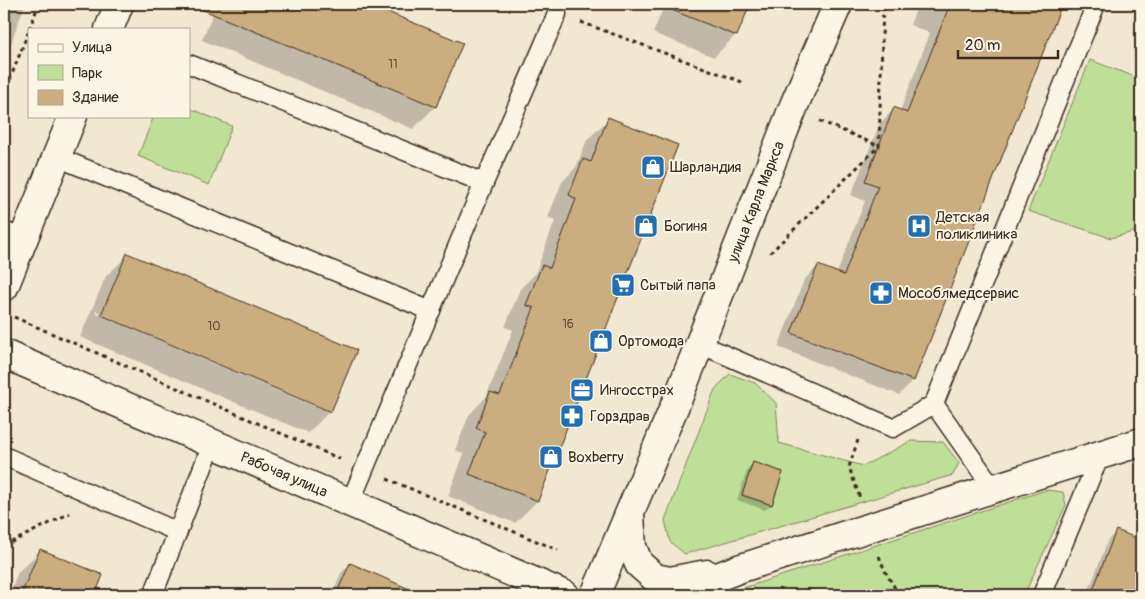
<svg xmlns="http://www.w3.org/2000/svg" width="1145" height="599" viewBox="0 0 1145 599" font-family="Pangolin,sans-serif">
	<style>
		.green { fill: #bfdf98; stroke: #7d845b; fill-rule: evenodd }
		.shadow { fill: #0003; fill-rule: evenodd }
		.building { fill: #cbae80; stroke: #3b2a1e }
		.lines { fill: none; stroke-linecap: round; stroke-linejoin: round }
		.service-casing { stroke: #3b2a1e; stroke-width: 21 }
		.minor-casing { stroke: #3b2a1e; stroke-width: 31 }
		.tertiary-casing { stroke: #3b2a1e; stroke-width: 31 }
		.path { stroke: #3b2a1e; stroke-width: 3; stroke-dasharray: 4 4; stroke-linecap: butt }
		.service { stroke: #fcf5e5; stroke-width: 18 }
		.minor { stroke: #fcf5e5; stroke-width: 28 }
		.tertiary { stroke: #fcf5e5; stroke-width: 28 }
		.labels { text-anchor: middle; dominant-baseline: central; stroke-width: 4; stroke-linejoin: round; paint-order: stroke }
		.number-label { font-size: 12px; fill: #5f4b36 }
		.poi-label { font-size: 15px; fill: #3b2a1e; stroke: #fcf5e5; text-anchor: start }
		.street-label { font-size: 15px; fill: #3b2a1e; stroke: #fcf5e5 }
	</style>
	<rect width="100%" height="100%" fill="#f2e7d1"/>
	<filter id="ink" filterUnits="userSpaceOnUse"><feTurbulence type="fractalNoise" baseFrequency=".02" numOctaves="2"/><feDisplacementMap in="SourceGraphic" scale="10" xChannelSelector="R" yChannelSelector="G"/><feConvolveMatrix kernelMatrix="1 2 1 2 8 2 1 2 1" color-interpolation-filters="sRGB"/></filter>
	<g filter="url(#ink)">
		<!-- green -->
		<g class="green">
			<path d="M1090,60L1141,79V230L1111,238L1028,211Z"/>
			<path d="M189,108L232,126L209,185L138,156L154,116H189Z"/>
			<path d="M730,374L755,383L776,403L779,443L863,466L911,441L943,442L959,463L953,475L685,554L670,542L665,520L715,389ZM753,462L783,472L772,505L742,495Z"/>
			<path d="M1046,490L1063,492L1066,505L1024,595H734L737,590Z"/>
		</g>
		<!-- shadow -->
		<g class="shadow">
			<path d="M4,4H25L4,63Z"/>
			<path d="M217,4H365L461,44L435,107L413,129L202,40Z"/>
			<path d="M665,4H748L736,35L714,57L653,33Z"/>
			<path d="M918,4H1060L913,380L899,395L778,347L804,280L818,266L837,273L865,201L851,195L880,123L894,109L900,111L930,33L910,25Z"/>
			<path d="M609,119L676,145L537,501L515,523L448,496L464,454L455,450L469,415L486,397L513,330L505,327L520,289L535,274L555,221L548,217L562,182L576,167L587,140Z"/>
			<path d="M128,255L330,411L308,433L80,337L106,276ZM96,311L321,406V409L95,313Z"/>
			<path d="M753,463L771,505L765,510L737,500L748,468Z"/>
			<path d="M1116,532L1141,541V595H1087L1108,540Z"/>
			<path d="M40,551L102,576L94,595H9L18,572Z"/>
			<path d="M350,564L421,595H332L341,573Z"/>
		</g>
		<!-- building -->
		<g class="building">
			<path d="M189,4H368L463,43L436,107Z"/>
			<path d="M660,4H750L737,36L659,5Z"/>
			<path d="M950,4H1062L914,381L791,333L818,265L844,275L878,186L865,181L894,107L907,113Z"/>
			<path d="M608,117L678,145L538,501L469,474L485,432L476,428L490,392L500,395L534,308L526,305L542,265L550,268L576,199L569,195L583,159L591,162Z"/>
			<path d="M127,253L357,350L331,412L101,315Z"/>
			<path d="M753,462L783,472L772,505L742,495Z"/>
			<path d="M1116,530L1141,540V595H1091Z"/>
			<path d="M40,549L103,575L95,595H21Z"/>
			<path d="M350,563L423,595H336Z"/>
		</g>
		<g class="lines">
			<!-- service casing -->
			<g class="service-casing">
				<g id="service">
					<path d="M189,64L484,183"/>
					<path d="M57,157L431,311"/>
					<path d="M4,231L23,239"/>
					<path d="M700,344L893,428L934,404"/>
					<path d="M4,456L178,532"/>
					<path d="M993,488L934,404L1096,4"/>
					<path d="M350,503L484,183L557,14"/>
					<path d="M153,595L212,444"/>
					<path d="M1042,595L1100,455"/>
				</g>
			</g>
			<!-- minor casing -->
			<g class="minor-casing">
				<g id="minor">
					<path d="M109,29L119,4"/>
					<path d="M4,287L73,116"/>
					<path id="s1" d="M4,354L565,595"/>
					<path d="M630,515L632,547L639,564L655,578L670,581L707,574"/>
					<path id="s2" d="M595,595L678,398L795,103L838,4"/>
				</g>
			</g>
			<!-- tertiary casing -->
			<g class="tertiary-casing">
				<path id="tertiary" d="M672,595L738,569L1141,442"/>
			</g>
			<!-- path -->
			<g class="path">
				<path d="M581,22L742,82"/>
				<path d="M29,29L39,4"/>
				<path d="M4,95L29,30"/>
				<path d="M820,121L879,146"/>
				<path d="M770,253L879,146L883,4"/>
				<path d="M14,317L340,459"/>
				<path d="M858,440L849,467L860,498"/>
				<path d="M387,479L558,550"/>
				<path d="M4,546L70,513"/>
				<path d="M879,556L885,571L899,595"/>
			</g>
			<!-- service -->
			<use href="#service" class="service"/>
			<!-- minor -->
			<use href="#minor" class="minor"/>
			<!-- tertiary -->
			<use href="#tertiary" class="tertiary"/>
		</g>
	</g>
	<!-- icons -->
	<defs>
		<g id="shop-square" transform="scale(1.25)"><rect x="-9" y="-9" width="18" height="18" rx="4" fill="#1f6fb2" stroke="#fcf5e5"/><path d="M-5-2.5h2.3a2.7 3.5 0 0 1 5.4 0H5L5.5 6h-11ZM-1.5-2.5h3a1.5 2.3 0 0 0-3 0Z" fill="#fff"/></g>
		<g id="hospital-square" transform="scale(1.25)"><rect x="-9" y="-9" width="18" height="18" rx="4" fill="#1f6fb2" stroke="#fcf5e5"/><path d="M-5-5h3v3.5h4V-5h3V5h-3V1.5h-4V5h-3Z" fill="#fff"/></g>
		<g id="supermarket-square" transform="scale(1.25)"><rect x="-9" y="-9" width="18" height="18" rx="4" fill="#1f6fb2" stroke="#fcf5e5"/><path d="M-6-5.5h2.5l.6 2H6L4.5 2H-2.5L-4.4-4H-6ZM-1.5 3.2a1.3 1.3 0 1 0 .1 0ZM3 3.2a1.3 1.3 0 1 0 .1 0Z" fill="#fff"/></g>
		<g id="pharmacy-square" transform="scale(1.25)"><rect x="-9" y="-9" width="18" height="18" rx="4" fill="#1f6fb2" stroke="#fcf5e5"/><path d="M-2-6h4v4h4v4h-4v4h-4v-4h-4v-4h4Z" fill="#fff"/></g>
		<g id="office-square" transform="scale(1.25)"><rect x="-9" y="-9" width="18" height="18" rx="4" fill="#1f6fb2" stroke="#fcf5e5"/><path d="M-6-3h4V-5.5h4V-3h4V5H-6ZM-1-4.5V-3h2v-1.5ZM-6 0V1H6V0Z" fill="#fff"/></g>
	</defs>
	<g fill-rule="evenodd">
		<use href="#shop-square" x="653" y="167"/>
		<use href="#shop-square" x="646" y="226"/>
		<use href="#hospital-square" x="919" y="226"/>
		<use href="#supermarket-square" x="623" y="285"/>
		<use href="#pharmacy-square" x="881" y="293"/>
		<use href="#shop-square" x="601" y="341"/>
		<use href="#office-square" x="582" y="390"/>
		<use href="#pharmacy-square" x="572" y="416"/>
		<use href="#shop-square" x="551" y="457"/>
	</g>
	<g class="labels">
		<!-- number labels -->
		<g class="number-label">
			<text x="393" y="64">11</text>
			<text x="568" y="324">16</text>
			<text x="214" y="326">10</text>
		</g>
		<!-- poi labels -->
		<g class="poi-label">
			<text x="670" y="167">Шарландия</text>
			<text x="936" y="217">Детская<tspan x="936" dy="17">поликлиника</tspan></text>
			<text x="664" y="226">Богиня</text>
			<text x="640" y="285">Сытый папа</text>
			<text x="898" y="293">Мособлмедсервис</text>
			<text x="618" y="341">Ортомода</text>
			<text x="600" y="390">Ингосстрах</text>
			<text x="590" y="416">Горздрав</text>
			<text x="568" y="457">Boxberry</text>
		</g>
		<!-- street labels -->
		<g class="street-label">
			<text stroke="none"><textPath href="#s2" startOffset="425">улица Карла Маркса</textPath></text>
			<text stroke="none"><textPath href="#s1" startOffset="305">Рабочая улица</textPath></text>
		</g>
	</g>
	<!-- margin -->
	<rect width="1145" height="599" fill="none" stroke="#fcf5e5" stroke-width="20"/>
	<rect x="10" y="10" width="1125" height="579" fill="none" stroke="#3b2a1e" stroke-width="2" filter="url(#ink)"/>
	<!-- legend -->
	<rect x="28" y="28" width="162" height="90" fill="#fcf5e5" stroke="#afa495"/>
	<rect x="38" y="44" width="25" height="8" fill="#fcf5e5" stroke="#afa495"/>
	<text x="72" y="52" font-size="15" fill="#3b2a1e">Улица</text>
	<rect x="38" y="65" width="25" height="15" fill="#bfdf98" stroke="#afa495"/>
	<text x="72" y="78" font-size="15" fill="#3b2a1e">Парк</text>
	<rect x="38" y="90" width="25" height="15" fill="#cbae80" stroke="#afa495"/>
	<text x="72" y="102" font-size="15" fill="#3b2a1e">Здание</text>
	<!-- scale -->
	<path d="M958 50v8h100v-8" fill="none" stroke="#3b2a1e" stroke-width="2.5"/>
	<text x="965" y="50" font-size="15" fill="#3b2a1e" stroke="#fcf5e5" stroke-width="4" paint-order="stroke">20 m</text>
</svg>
